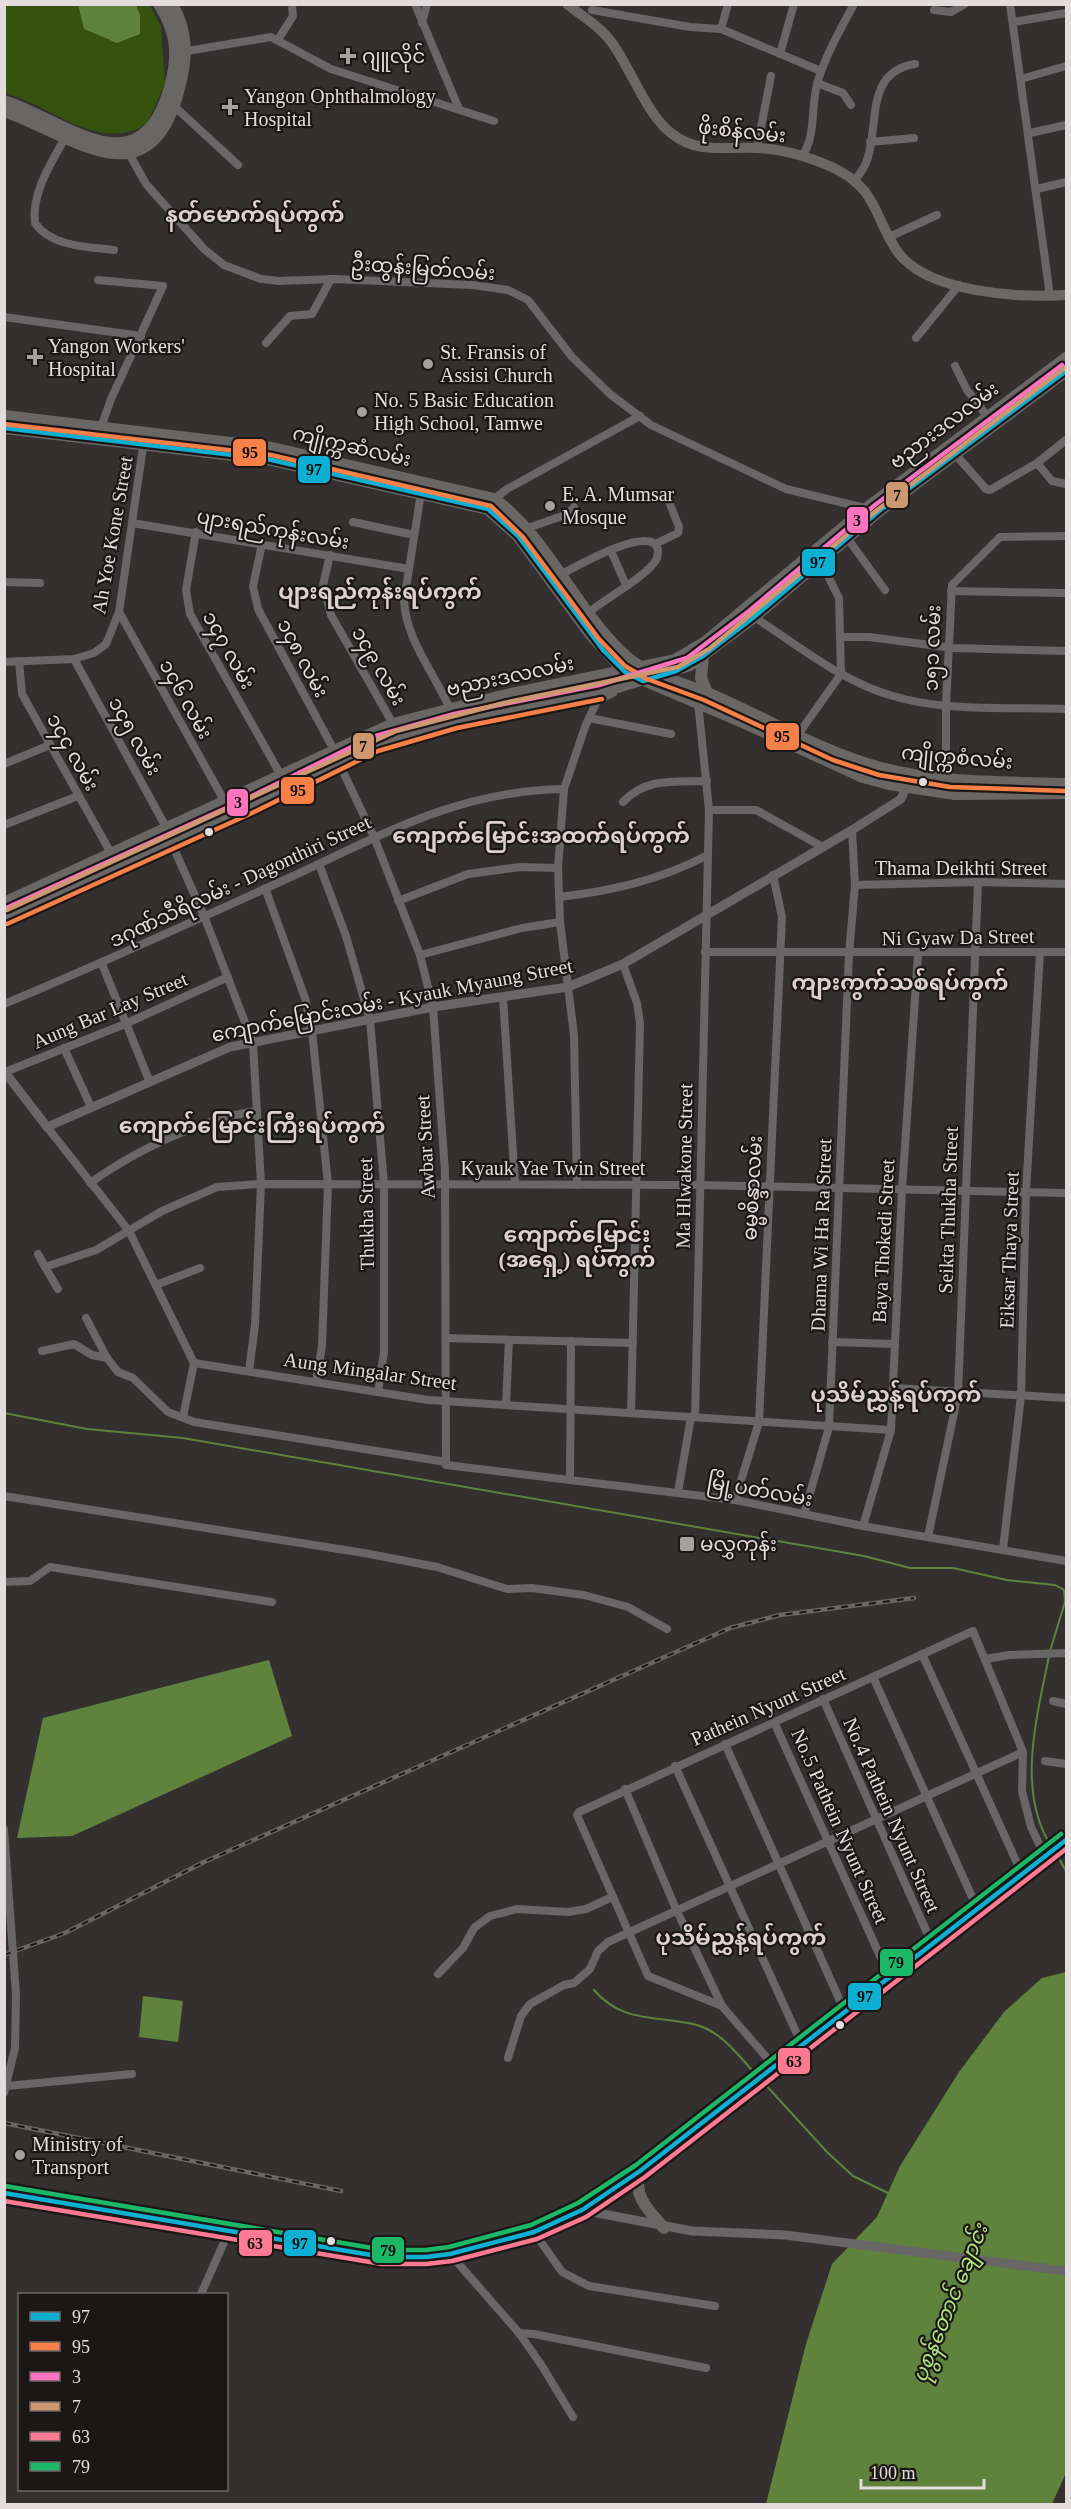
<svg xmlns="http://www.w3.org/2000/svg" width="1071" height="2509" viewBox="0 0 1071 2509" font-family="'Times New Roman','Noto Sans Myanmar',serif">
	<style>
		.green { fill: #36530d }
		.water { fill: #5f823d }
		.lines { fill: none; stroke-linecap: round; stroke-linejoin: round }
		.stream { stroke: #5f823d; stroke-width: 2 }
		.minor { stroke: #686666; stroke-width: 8 }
		.tertiary { stroke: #686666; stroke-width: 9 }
		.secondary { stroke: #6b6767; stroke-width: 10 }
		.primary { stroke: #696666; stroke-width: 12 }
		.rail-casing { stroke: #6a6666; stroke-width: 4.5 }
		.rail { stroke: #1c1717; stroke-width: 2; stroke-dasharray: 7; stroke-linecap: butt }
		.bus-1-casing { stroke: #1c1717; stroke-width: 9 }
		.bus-2-casing { stroke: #1c1717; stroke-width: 9 }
		.bus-3-casing { stroke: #1c1717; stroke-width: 9 }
		.bus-4-casing { stroke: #1c1717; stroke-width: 9 }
		.bus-5-casing { stroke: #1c1717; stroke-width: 9 }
		.bus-6-casing { stroke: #1c1717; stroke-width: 9 }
		.bus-1 { stroke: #0dafd3; stroke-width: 4.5 }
		.bus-2 { stroke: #f78048; stroke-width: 4.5 }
		.bus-3 { stroke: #fc73be; stroke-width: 4.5 }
		.bus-4 { stroke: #cd976f; stroke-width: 4.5 }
		.bus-5 { stroke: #fe7a93; stroke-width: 4.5 }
		.bus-6 { stroke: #1ab867; stroke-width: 4.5 }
		.poi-dot { fill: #a6a0a0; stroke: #1c1717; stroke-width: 2 }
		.bus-dot { fill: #e3dcdd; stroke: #1c1717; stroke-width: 2 }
		.labels { text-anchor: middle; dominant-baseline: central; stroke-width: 4.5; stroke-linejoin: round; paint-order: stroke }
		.poi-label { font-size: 20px; fill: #e3dcdd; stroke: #1c1717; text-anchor: start }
		.street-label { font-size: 20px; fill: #e3dcdd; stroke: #1c1717 }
		.water-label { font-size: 21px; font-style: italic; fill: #aee57e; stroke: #1c1717 }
		.quarter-label { font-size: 22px; font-weight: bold; fill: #ded0d1; stroke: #1c1717 }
		.line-badge { stroke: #1c1717; stroke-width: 2 }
		.pale-badge-label { font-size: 16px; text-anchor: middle; font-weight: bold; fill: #111 }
	</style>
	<rect width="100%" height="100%" fill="#353030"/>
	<!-- green -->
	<path class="green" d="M4,5H78L84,29L109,40L141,25L136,5H150L161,27L165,83L147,124C97,154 52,105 5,93Z"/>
	<!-- water -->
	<g class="water">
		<path d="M78,5H136L140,15V34L117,43L84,29Z"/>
		<path d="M269,1660L292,1736L72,1836L17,1838L43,1718Z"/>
		<path d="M1066,1972V2473L1052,2504H766L806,2344L832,2264L877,2217L900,2166L959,2072L1004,2012L1042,1978Z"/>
		<path d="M143,1996L183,2001L178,2042L139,2037Z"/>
	</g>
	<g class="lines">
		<!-- stream -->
		<g class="stream">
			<path d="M4,1413L87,1429L183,1438L864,1556L910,1568H953L1007,1580L1055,1585L1064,1590L1065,1602L1050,1651"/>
			<path d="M1049,1656C1037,1717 1016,1790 1051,1846"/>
			<path d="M1056,1853L1066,1871"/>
			<path d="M594,1990C623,2024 658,2015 697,2025C722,2032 740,2057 757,2076"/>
			<path d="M763,2082L827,2152L853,2176L890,2194"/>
		</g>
		<!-- minor -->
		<g class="minor">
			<path d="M415,4L459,109"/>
			<path d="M1010,4L1050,296"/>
			<path d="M592,10L690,27L721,29L821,71"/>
			<path d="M934,10L951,12L965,4"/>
			<path d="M1014,22L1066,13"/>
			<path d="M422,23L427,4"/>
			<path d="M721,29L728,4"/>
			<path d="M279,38L293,16L292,4"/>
			<path d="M181,52L271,37L331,69L494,121"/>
			<path d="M780,54L794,4"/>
			<path d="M1021,79L1066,66"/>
			<path d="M817,83L843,93L851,105"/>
			<path d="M174,106L238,165"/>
			<path d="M1030,133L1066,125"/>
			<path d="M65,138C51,163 31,194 35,223C51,247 90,247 114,250"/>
			<path d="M870,142L914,138"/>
			<path d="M757,148L771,76"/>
			<path d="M127,150L146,184L204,249L224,265L261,279L279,281L334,279L472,285L508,290L528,300L572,357L610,394L651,425L786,489L869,509"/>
			<path d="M802,156C816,138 811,106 817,84C825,56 840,30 854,4"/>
			<path d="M855,181C858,176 862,171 865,165C881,131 862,72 915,64"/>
			<path d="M1037,189L1066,182"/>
			<path d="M889,237L937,215"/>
			<path d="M98,280L163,286L111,399L100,430"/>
			<path d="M4,317L141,336"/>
			<path d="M916,338L959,285"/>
			<path d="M266,343L290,316L312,314L331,279"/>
			<path d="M955,366L967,390L987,416"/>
			<path d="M955,454L986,489L990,490L1037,463L1066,440"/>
			<path d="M1037,463L1052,481L1066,484"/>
			<path d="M421,493L404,601C406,640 435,674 450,709"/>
			<path d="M493,500L507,489L640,416"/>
			<path d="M353,522L414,535"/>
			<path d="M132,523L409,569"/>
			<path d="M525,529L568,514L574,507"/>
			<path d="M196,532L186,590L190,614L288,788"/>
			<path d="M848,539L885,590"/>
			<path d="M262,544L253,586L258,609L334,750"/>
			<path d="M655,544L678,533L679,527L666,494"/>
			<path d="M611,551L626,585"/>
			<path d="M330,555L323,585L331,615L393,724"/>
			<path d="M560,575C575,567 653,522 658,550C658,555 657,560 654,563C643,578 605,599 588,613"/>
			<path d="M4,582L40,583"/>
			<path d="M951,591L1066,593"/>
			<path d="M119,612L225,802"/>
			<path d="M754,617C798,645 842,682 893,696C945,712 1012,707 1066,709"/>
			<path d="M840,637H869L953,648L1066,651"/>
			<path d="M74,659L167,829"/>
			<path d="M19,661L22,694L112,855"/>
			<path d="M4,662L74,659L94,653L106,644L119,612L144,440"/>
			<path d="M589,718L671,734"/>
			<path d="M797,736L841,674L839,598L819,558"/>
			<path d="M338,761L374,837L420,955L433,1007L445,1171L446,1465L735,1500L863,1526L1066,1561"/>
			<path d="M4,764L50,745"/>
			<path d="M946,780V705L952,585L1000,537L1066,536"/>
			<path d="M623,802C646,777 676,782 707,781"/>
			<path d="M709,810H756L821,846"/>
			<path d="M4,825L78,796"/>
			<path d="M171,842L204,916L253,1043L261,1184L255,1325L249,1371"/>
			<path d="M319,864L346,936L370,1020L384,1184V1352L378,1392"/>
			<path d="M855,885L978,882L1066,884"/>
			<path d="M265,888L305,998L312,1031L328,1184L322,1346L316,1382"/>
			<path d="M559,897C612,891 660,880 708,855"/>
			<path d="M398,901L468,874L520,867L558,868"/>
			<path d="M705,952H1066"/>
			<path d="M420,955L522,928L560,922"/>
			<path d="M102,964L149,1080"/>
			<path d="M623,964L637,1003L640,1024L631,1413"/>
			<path d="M503,997L515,1184"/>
			<path d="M4,1004C98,965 190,923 282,881C379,837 454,791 564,789"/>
			<path d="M64,1048L91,1107"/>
			<path d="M5,1072L125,1024L228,977"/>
			<path d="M47,1127L129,1231L194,1363L428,1400L891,1430"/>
			<path d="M90,1183C136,1150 201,1119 257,1111"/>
			<path d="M577,1185L574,1035L560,922L558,868L564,789L585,727L597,701L613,693"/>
			<path d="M38,1254L45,1267L96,1250L162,1211L217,1187L261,1184L700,1185L1066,1193"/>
			<path d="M45,1267L58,1289"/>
			<path d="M156,1285L200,1268"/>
			<path d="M86,1318L107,1358L118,1372L133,1378L168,1412L194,1422L446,1462"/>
			<path d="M446,1338L633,1343"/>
			<path d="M832,1342L895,1344"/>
			<path d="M42,1351L74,1344L92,1355L107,1358"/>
			<path d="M894,1388L1066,1398"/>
			<path d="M506,1405L509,1340"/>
			<path d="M183,1417L194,1363"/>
			<path d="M695,1417L709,810L698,702"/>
			<path d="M570,1480L571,1341"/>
			<path d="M678,1492L691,1417"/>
			<path d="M4,1496L364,1553L437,1567L507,1589L532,1588L584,1595L628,1607L667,1629"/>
			<path d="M735,1500L759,1422L782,917L773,875"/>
			<path d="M804,1514L829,1427L849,954L855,885L852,830"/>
			<path d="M863,1526L891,1430L902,1190L918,954"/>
			<path d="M928,1537L958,1394L978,882"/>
			<path d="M1003,1549L1021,1396L1026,1192L1040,952"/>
			<path d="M4,1582L30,1581L50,1567L272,1602"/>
			<path d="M922,1654L1022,1874"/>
			<path d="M985,1659L1009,1655L1066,1653"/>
			<path d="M873,1677L977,1908"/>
			<path d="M823,1699L932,1944"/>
			<path d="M1053,1701L1066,1704"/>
			<path d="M774,1722L890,1978"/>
			<path d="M725,1744L845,2012"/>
			<path d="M1045,1761L1066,1764"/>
			<path d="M675,1766L802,2045"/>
			<path d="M625,1789L676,1909L722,2006L774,2066"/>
			<path d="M4,1829L16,1995L15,2048L4,2093"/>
			<path d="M438,1974L463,1948L474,1928L490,1916L517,1909L568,1912L586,1909L612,1897"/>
			<path d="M722,2006L648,1976L577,1815L579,1812L973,1631L1023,1752L1022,1791L1031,1827L1045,1856"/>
			<path d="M508,2058L521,2016L530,2004L564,1985L574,1983L590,1969L598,1951L608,1942L1023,1752"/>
			<path d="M7,2086L132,2074"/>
			<path d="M534,2232L562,2272L589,2286L715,2306"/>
			<path d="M450,2254L519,2333L542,2366L573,2417"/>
			<path d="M201,2294L229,2231"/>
			<path d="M519,2333L534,2334L706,2368"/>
		</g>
		<!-- tertiary -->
		<g class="tertiary">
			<path d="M4,1071L47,1127L230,1047L433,1007L568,987L623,964L852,830L901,799L908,783"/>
			<path d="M582,2210L692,2231L785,2235L1066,2271"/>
		</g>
		<!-- secondary -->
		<path class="secondary" d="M567,4C582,16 601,27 612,43C631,69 647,115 671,133C698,155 726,146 758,148C783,149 809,157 832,167C878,189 873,215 897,251C926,293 1020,298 1066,295"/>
		<!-- primary -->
		<g class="primary">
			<path d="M4,101C69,123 141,191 170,87C179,55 177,32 159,4"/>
			<path d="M4,111C72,134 148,203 178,92C187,60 189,34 172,4"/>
			<path d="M4,416L272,448L494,499C545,535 575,608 621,652C644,675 678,681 707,693C765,717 819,752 881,768C942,784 1005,782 1066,784"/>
			<path d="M4,428L267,459L488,509L518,536L591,635L625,672L745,723L863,777L889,784L955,794L1066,793"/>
			<path d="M703,656L701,678L707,693"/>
			<path d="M4,903L393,724L502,696L675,660L704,643L867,508L1066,358"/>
			<path d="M4,917L249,806L375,744L455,721L601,692L690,665L754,617L879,511L1066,371"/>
			<path d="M640,2171C632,2195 648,2210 664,2228"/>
			<path d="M4,2193L383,2257H426L450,2254L534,2232L582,2210L640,2171L1066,1840"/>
		</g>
		<!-- rail casing -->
		<g class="rail-casing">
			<g id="rail">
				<path d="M4,1955L65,1933L204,1862L730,1628L780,1615L914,1598"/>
				<path d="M4,2123L341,2191"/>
			</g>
		</g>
		<!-- rail -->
		<use href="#rail" class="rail"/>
		<!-- bus-1 casing -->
		<g class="bus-1-casing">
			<g id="bus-1">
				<path d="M4,428L267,459L488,509L518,536L603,650L625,672L643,681L676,671L703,656L754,617L879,511L1066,371"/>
				<path d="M4,2193L383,2257H426L450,2254L534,2232L582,2210L640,2171L1066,1840"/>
			</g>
		</g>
		<!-- bus-2 casing -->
		<g class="bus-2-casing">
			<g id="bus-2">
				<path d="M4,424L271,455L491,506L523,537L599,639L625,666L647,679L704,700L833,760L879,775L950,787L1066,791"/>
				<path d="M7,924L252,813L378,751L457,728L602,699"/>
			</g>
		</g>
		<!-- bus-3 casing -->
		<g class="bus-3-casing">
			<path id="bus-3" d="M4,909L246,799L372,737L454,714L599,685L687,658L749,611L875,505L1062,365"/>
		</g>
		<!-- bus-4 casing -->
		<g class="bus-4-casing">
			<path id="bus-4" d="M7,910L396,731L504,703L678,667L709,649L872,514L1066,367"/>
		</g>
		<!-- bus-5 casing -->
		<g class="bus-5-casing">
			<path id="bus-5" d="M4,2201L382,2264H426L452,2261L537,2239L586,2217L645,2177L1066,1849"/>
		</g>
		<!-- bus-6 casing -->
		<g class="bus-6-casing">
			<path id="bus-6" d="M5,2186L384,2250H426L449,2247L531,2225L578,2203L636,2165L1061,1834"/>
		</g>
		<!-- bus-1 -->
		<use href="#bus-1" class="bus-1"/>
		<!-- bus-2 -->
		<use href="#bus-2" class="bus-2"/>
		<!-- bus-3 -->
		<use href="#bus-3" class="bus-3"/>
		<!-- bus-4 -->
		<use href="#bus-4" class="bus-4"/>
		<!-- bus-5 -->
		<use href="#bus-5" class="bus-5"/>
		<!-- bus-6 -->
		<use href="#bus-6" class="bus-6"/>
	</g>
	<!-- markers -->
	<g class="poi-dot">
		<path d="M345 47h6v6h6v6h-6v6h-6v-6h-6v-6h6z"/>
		<path d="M227 98h6v6h6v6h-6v6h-6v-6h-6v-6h6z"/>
		<path d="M32 348h6v6h6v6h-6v6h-6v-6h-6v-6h6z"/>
		<circle cx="428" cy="364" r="6"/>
		<circle cx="362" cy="412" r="6"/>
		<circle cx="550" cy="506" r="6"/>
		<rect x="679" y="1536" width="16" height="16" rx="3"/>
		<circle cx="20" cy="2155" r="6"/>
	</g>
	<g class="bus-dot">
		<circle cx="923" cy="782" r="5"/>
		<circle cx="209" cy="832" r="5"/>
		<circle cx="840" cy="2025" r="5"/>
		<circle cx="331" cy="2241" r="5"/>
	</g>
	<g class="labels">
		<!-- poi labels -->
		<g class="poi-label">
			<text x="362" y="56">ဂျူလိုင်</text>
			<text x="244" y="96">Yangon Ophthalmology<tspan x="244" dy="23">Hospital</tspan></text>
			<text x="48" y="346">Yangon Workers'<tspan x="48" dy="23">Hospital</tspan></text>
			<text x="440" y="352">St. Fransis of<tspan x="440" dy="23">Assisi Church</tspan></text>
			<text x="374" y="400">No. 5 Basic Education<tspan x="374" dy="23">High School, Tamwe</tspan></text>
			<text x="562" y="494">E. A. Mumsar<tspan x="562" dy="23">Mosque</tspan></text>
			<text x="700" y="1544">မလွှကုန်း</text>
			<text x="32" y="2144">Ministry of<tspan x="32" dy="23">Transport</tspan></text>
		</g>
		<!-- street labels -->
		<g class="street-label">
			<text transform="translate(742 131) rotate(6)">ဖိုးစိန်လမ်း</text>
			<text transform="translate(423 268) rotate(4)">ဦးထွန်းမြတ်လမ်း</text>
			<text transform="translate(944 425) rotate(-37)">ဗညားဒလလမ်း</text>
			<text transform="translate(352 446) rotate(13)">ကျိုက္ကဆံလမ်း</text>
			<text transform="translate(273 529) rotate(10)">ပျားရည်ကုန်းလမ်း</text>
			<text transform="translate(112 535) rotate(-80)">Ah Yoe Kone Street</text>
			<text transform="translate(932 648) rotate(-88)">၁၅၁ လမ်း</text>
			<text transform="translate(229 650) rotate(61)">၁၄၇ လမ်း</text>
			<text transform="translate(303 658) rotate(62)">၁၄၈ လမ်း</text>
			<text transform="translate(379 666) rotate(60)">၁၄၉ လမ်း</text>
			<text transform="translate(510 676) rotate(-12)">ဗညားဒလလမ်း</text>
			<text transform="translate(186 699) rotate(61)">၁၄၆ လမ်း</text>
			<text transform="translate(135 736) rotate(61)">၁၄၅ လမ်း</text>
			<text transform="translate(73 752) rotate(61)">၁၄၄ လမ်း</text>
			<text transform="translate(957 757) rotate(5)">ကျိုက္ကစံလမ်း</text>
			<text x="961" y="868">Thama Deikhti Street</text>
			<text transform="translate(240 881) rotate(-25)">ဒဂုဏ်သီရိလမ်း - Dagonthiri Street</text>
			<text transform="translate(958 937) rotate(-1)">Ni Gyaw Da Street</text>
			<text transform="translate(392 1000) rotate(-11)">ကျောက်မြောင်းလမ်း - Kyauk Myaung Street</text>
			<text transform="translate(110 1010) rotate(-23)">Aung Bar Lay Street</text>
			<text transform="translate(425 1147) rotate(-93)">Awbar Street</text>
			<text transform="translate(684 1166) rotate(-89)">Ma Hlwakone Street</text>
			<text x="553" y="1168">Kyauk Yae Twin Street</text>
			<text transform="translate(752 1188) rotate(-87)">ဓမ္မစိန္ဒာလမ်း</text>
			<text transform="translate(948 1210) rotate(-88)">Seikta Thukha Street</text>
			<text transform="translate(366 1214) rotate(-91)">Thukha Street</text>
			<text transform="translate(821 1235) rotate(-88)">Dhama Wi Ha Ra Street</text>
			<text transform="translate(883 1241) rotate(-87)">Baya Thokedi Street</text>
			<text transform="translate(1009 1250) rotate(-88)">Eiksar Thaya Street</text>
			<text transform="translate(370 1371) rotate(8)">Aung Mingalar Street</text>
			<text transform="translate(760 1490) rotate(10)">မြို့ပတ်လမ်း</text>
			<text transform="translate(768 1706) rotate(-24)">Pathein Nyunt Street</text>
			<text transform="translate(892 1815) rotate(66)">No.4 Pathein Nyunt Street</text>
			<text transform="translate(840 1826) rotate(66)">No.5 Pathein Nyunt Street</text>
		</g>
		<!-- water labels -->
		<g class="water-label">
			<text transform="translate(950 2303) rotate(-68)">ပုစွန်တောင် ချောင်း</text>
		</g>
		<!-- quarter labels -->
		<g class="quarter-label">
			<text x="255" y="214">နတ်မောက်ရပ်ကွက်</text>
			<text x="380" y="591">ပျားရည်ကုန်းရပ်ကွက်</text>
			<text x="541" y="835">ကျောက်မြောင်းအထက်ရပ်ကွက်</text>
			<text x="900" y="982">ကျားကွက်သစ်ရပ်ကွက်</text>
			<text x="252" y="1125">ကျောက်မြောင်းကြီးရပ်ကွက်</text>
			<text x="577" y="1234">ကျောက်မြောင်း<tspan x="577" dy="25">(အရှေ့) ရပ်ကွက်</tspan></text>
			<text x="896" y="1394">ပုသိမ်ညွှန့်ရပ်ကွက်</text>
			<text x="741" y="1937">ပုသိမ်ညွှန့်ရပ်ကွက်</text>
		</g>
	</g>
	<g class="line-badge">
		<rect x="232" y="438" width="35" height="29" rx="6" fill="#f78048"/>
		<rect x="297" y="455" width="34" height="29" rx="6" fill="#0dafd3"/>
		<rect x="885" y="481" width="24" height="28" rx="6" fill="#cd976f"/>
		<rect x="846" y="506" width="23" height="28" rx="6" fill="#fc73be"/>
		<rect x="801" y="548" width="35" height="29" rx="6" fill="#0dafd3"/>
		<rect x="765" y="722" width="35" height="29" rx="6" fill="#f78048"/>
		<rect x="352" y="732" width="23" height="28" rx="6" fill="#cd976f"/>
		<rect x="280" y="776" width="35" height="29" rx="6" fill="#f78048"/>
		<rect x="226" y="788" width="23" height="29" rx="6" fill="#fc73be"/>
		<rect x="879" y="1948" width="35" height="29" rx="6" fill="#1ab867"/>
		<rect x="847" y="1982" width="35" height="29" rx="6" fill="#0dafd3"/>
		<rect x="777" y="2047" width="34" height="28" rx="6" fill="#fe7a93"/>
		<rect x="238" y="2229" width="35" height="28" rx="6" fill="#fe7a93"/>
		<rect x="283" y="2229" width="34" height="28" rx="6" fill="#0dafd3"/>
		<rect x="371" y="2236" width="34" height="28" rx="6" fill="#1ab867"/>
	</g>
	<g class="pale-badge-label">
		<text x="250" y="458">95</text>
		<text x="314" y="475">97</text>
		<text x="897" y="501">7</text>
		<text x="857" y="526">3</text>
		<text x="818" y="568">97</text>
		<text x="782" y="742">95</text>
		<text x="363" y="752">7</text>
		<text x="298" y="796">95</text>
		<text x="238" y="808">3</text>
		<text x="896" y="1968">79</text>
		<text x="865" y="2002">97</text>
		<text x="794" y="2067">63</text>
		<text x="255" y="2249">63</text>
		<text x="300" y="2249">97</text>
		<text x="388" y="2256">79</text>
	</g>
	<!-- border -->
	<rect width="1071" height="2509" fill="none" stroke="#e3dcdd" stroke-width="12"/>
	<!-- legend -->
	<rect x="18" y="2293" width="210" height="198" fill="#1c1717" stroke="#6c6666" stroke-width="1.5"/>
	<rect x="30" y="2312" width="30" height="9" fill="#0dafd3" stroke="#6c6666" stroke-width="1.5"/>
	<text x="72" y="2323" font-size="18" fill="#e3dcdd">97</text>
	<rect x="30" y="2342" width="30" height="9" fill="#f78048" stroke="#6c6666" stroke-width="1.5"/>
	<text x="72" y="2353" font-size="18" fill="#e3dcdd">95</text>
	<rect x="30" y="2372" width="30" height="9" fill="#fc73be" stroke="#6c6666" stroke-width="1.5"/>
	<text x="72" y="2383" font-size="18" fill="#e3dcdd">3</text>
	<rect x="30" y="2402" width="30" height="9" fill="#cd976f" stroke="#6c6666" stroke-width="1.5"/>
	<text x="72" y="2413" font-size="18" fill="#e3dcdd">7</text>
	<rect x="30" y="2432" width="30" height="9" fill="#fe7a93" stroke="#6c6666" stroke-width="1.5"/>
	<text x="72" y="2443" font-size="18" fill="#e3dcdd">63</text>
	<rect x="30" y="2462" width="30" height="9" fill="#1ab867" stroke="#6c6666" stroke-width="1.5"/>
	<text x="72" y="2473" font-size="18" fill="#e3dcdd">79</text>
	<!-- scale -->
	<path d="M861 2479v9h123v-9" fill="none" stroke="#e3dcdd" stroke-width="3"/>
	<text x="870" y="2479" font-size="18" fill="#e3dcdd" stroke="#1c1717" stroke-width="4.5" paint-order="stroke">100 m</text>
</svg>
